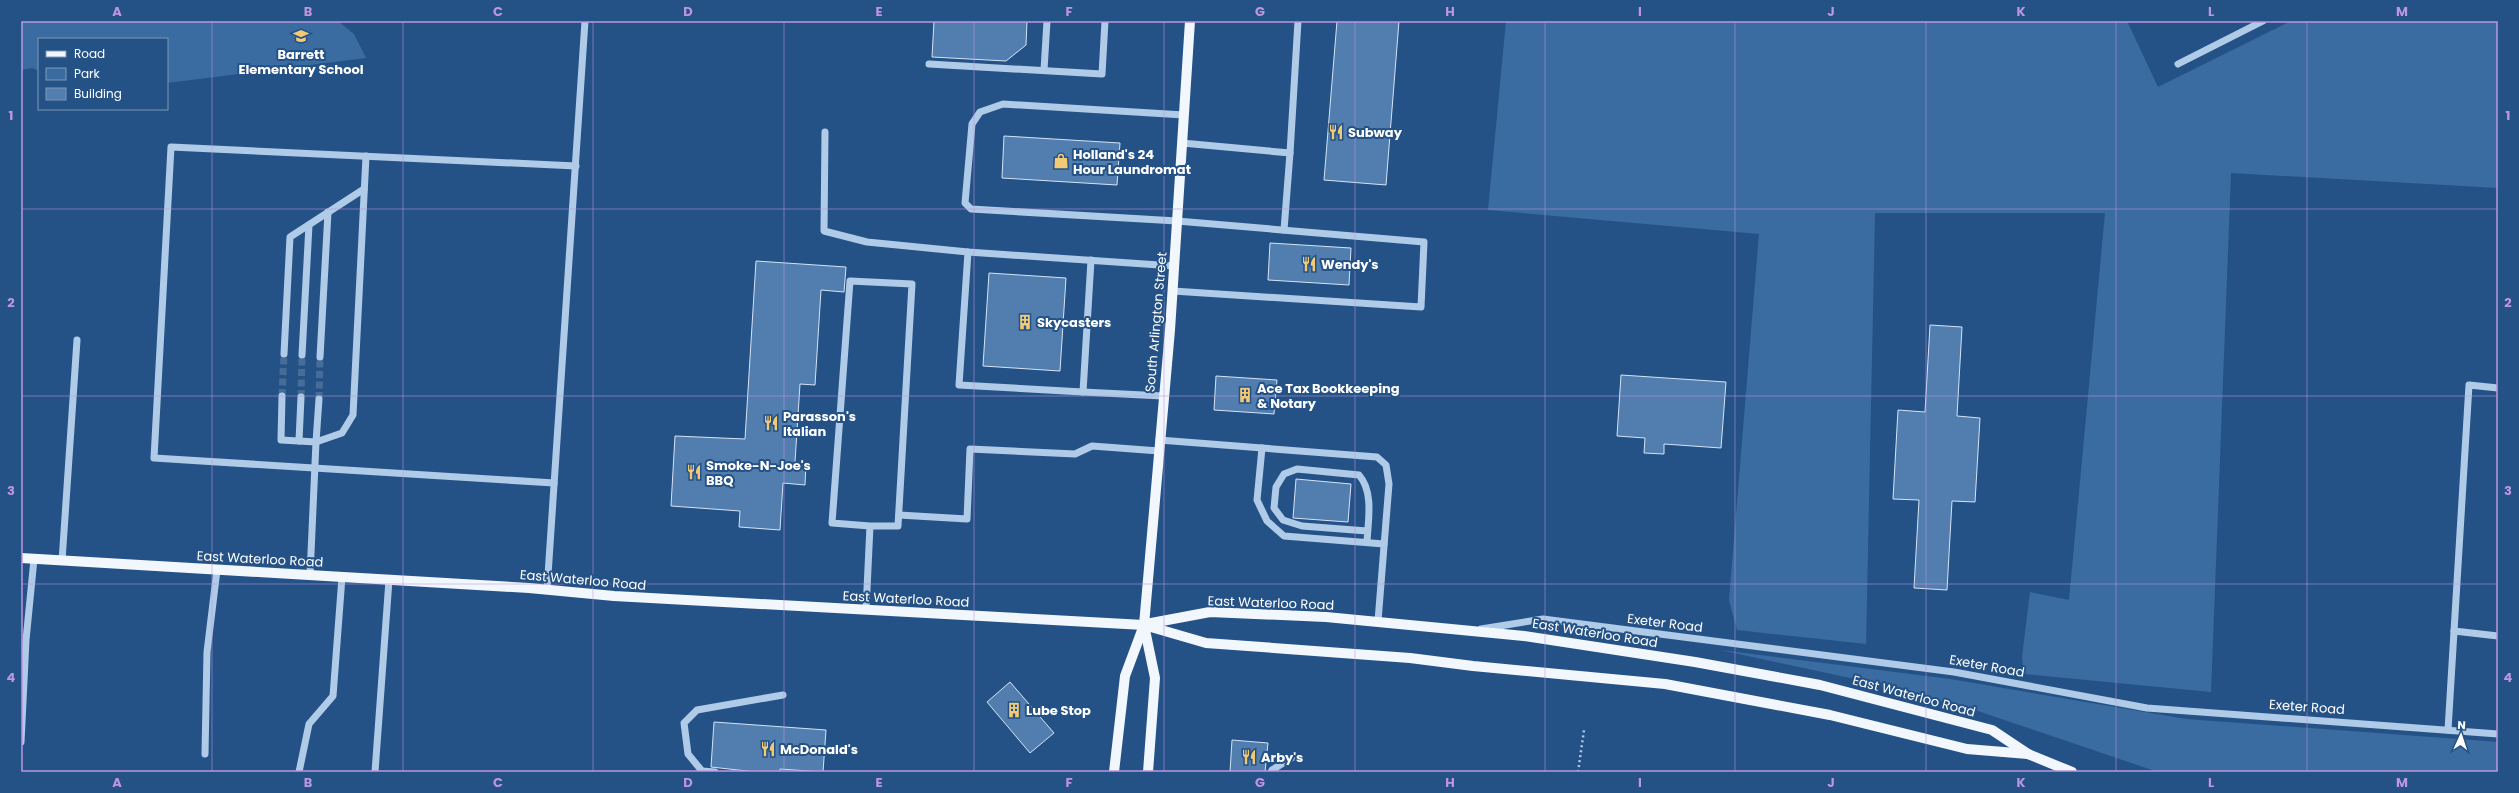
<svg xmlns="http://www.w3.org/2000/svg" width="2519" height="793" viewBox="0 0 2519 793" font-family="Poppins,sans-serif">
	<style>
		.green { fill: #3a6ca2 }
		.building { fill: #527eaf; stroke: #d4e4f6 }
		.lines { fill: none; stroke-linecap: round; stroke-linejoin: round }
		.minor-tunnel { stroke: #466c98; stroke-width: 7; stroke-dasharray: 7 3.5; stroke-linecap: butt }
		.path { stroke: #b0cbe8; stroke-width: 2.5; stroke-dasharray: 2 3; stroke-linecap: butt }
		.minor { stroke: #b0cbe8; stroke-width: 7 }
		.major { stroke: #f2f7fe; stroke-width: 10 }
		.grid { fill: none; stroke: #bd96df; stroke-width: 1; stroke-opacity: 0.55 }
		.labels { text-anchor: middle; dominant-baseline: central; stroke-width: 4; stroke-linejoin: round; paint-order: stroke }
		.poi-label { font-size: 13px; font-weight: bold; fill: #fff; stroke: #255286; text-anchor: start }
		.street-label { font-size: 13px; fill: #fff; stroke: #255286 }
		.neatline { fill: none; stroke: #bd96df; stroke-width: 1.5 }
		.grid-label { font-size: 13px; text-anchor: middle; font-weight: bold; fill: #bd96df }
	</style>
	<rect width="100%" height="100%" fill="#255286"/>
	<!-- green -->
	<g class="green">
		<path d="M21,21H338L354,34L366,58L167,83V39H39V71L32,68L21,70Z"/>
		<path d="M1506,21H2127L2158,87L2291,21H2498V188L2231,173L2211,692L2024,674L2022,657L2030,592L2069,600L2105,213H1875L1866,644L1737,630L1729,600L1759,234L1488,210Z"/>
		<path d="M1720,650L1950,679L2186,719L2498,742V772H2158L1969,708L1855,679Z"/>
	</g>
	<!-- building -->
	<g class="building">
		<path d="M934,21H1027L1026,45L1006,61L932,57Z"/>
		<path d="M1337,21H1399L1386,185L1324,180Z"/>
		<path d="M1004,136L1120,143L1117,185L1002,178Z"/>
		<path d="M1270,243L1351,248L1349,285L1268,280Z"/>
		<path d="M756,261L846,267L844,292L821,290L815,385L800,384L795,462L806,463L805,485L783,483L780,530L739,527L740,511L671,506L675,436L745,439Z"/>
		<path d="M989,273L1066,278L1060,371L983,366Z"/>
		<path d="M1930,325L1962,327L1957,416L1980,418L1975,502L1952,501L1947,590L1914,588L1919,500L1893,499L1898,410L1925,412Z"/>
		<path d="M1621,375L1726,382L1721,448L1664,444V454L1644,453L1645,438L1617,436Z"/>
		<path d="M1216,376L1277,380L1274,414L1214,410Z"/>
		<path d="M1296,479L1351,484L1348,522L1293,518Z"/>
		<path d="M1010,682L1054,733L1030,753L987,702Z"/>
		<path d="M714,722L826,730L823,772L780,769V772H756L711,767Z"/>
		<path d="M1232,740L1268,743L1265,772H1230Z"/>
	</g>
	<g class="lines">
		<!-- minor-tunnel -->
		<g class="minor-tunnel">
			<path d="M282,396L284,354"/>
			<path d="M301,397L302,355"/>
			<path d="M319,399L320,357"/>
		</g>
		<!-- path -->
		<path class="path" d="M1578,772L1584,730"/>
		<!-- minor -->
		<g class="minor">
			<path d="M929,64L1102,74L1105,21"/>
			<path d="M2178,64L2263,21"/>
			<path d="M1044,70L1047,21"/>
			<path d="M825,132L824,231L867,242L968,252L1174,266"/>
			<path d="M1182,143L1290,153L1298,21"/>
			<path d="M1284,230L1290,153"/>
			<path d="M968,252L959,385L1083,392"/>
			<path d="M1091,260L1083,392L1163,396"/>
			<path d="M1173,291L1421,307L1424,242L1177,221L971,209L965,203L972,124L980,112L1003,104L1184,115"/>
			<path d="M284,354L290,237L364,189"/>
			<path d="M302,355L309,225"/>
			<path d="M320,357L328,212"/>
			<path d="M282,396L281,440L316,442L319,399"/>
			<path d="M1159,440L1377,457L1386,465L1389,484L1378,621"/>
			<path d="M299,441L301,397"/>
			<path d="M1262,448L1257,500L1267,521L1284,536L1384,544"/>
			<path d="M554,483L154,458L171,147L576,166"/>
			<path d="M899,515L967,519L970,449L1075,454L1092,446L1159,451"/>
			<path d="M1367,542C1368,521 1374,492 1359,475L1297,469L1284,474L1276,487L1274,508L1283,520L1302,526L1367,531"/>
			<path d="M62,561L77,340"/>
			<path d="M310,575L316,442L342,433L353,415L366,156"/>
			<path d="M547,590L585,21"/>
			<path d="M866,610L870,526L832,523L850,281L912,284L898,526H870"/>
			<path d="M1481,629L1543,619L1954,672L2147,708L2498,734"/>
			<path d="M2454,631L2498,636"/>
			<path d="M2448,730L2469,385L2498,388"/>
			<path d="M21,742L26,640L34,559"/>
			<path d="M205,754L207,652L217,570"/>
			<path d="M299,772L309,724L333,696L342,577"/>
			<path d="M375,772L389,580"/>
			<path d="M715,772L702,771L688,754L684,723L697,710L783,695"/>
			<path d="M1271,772L1272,770L1293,757"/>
		</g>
		<!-- major -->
		<g class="major">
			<path d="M21,558L529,588L614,596L1144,625L1206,643L1410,658L1473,666L1665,684L1830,715L1967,749L2028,754"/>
			<path d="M1146,624L1210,612L1326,617L1524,636L1695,662L1820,685L1992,730L2028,754L2072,772"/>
			<path d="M1144,625L1155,678L1148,772"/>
			<path d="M1114,772L1125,676L1144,625L1170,330L1190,21"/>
		</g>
	</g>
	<!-- grid -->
	<path class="grid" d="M212,21V772M403,21V772M593,21V772M784,21V772M974,21V772M1164,21V772M1355,21V772M1545,21V772M1735,21V772M1926,21V772M2116,21V772M2307,21V772M21,209H2498M21,396H2498M21,584H2498"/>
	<!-- icons -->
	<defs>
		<g id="school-bare" transform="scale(1.2)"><path d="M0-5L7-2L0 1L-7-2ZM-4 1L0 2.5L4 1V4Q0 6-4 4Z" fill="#f2ca74" stroke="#255286" stroke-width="2.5" paint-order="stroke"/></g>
		<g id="restaurant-bare" transform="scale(1.2)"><path d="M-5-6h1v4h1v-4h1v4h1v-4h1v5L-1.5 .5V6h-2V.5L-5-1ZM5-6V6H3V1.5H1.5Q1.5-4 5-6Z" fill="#f2ca74" stroke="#255286" stroke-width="2.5" paint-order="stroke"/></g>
		<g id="shop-bare" transform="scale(1.2)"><path d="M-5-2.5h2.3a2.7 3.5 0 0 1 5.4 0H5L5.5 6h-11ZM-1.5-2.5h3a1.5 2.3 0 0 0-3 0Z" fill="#f2ca74" stroke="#255286" stroke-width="2.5" paint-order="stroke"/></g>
		<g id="building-bare" transform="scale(1.2)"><path d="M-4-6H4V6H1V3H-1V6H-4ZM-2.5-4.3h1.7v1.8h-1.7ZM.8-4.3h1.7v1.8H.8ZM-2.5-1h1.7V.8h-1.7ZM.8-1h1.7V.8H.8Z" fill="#f2ca74" stroke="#255286" stroke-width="2.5" paint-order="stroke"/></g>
	</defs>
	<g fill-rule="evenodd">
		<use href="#school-bare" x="301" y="36"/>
		<use href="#restaurant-bare" x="1336" y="132"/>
		<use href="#shop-bare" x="1061" y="161"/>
		<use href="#restaurant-bare" x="1309" y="264"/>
		<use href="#building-bare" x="1025" y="322"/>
		<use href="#building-bare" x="1245" y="395"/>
		<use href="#restaurant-bare" x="771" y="423"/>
		<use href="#restaurant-bare" x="694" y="472"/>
		<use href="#building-bare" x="1014" y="710"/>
		<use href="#restaurant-bare" x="768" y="749"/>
		<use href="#restaurant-bare" x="1249" y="757"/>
	</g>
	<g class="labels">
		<!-- poi labels -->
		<g class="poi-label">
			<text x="301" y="54" text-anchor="middle">Barrett<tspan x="301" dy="15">Elementary School</tspan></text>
			<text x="1348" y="132">Subway</text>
			<text x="1073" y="154">Holland's 24<tspan x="1073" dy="15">Hour Laundromat</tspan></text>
			<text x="1321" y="264">Wendy's</text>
			<text x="1037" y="322">Skycasters</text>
			<text x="1257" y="388">Ace Tax Bookkeeping<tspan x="1257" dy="15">&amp; Notary</tspan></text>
			<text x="783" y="416">Parasson's<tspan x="783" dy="15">Italian</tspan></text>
			<text x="706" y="465">Smoke-N-Joe's<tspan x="706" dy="15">BBQ</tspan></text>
			<text x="1026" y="710">Lube Stop</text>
			<text x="780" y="749">McDonald's</text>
			<text x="1261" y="757">Arby's</text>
		</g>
		<!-- street labels -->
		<g class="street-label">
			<text transform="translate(1156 322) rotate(-85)">South Arlington Street</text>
			<text transform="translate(260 559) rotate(3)">East Waterloo Road</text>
			<text transform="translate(583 580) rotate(5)">East Waterloo Road</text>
			<text transform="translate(906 599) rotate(3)">East Waterloo Road</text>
			<text transform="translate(1271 603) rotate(2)">East Waterloo Road</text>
			<text transform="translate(1665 623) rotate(7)">Exeter Road</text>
			<text transform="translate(1595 633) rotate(9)">East Waterloo Road</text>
			<text transform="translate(1987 666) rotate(10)">Exeter Road</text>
			<text transform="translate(1914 696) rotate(15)">East Waterloo Road</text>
			<text transform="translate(2307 707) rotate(4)">Exeter Road</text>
		</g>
	</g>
	<!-- border -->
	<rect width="2519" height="793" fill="none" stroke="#255286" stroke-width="44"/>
	<!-- legend -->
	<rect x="38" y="38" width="130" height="72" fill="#255286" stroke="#7c97b6"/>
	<rect x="46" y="51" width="20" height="6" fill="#f2f7fe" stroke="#7c97b6"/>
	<text x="74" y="58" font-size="12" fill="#ffffff">Road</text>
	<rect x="46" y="68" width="20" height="12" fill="#3a6ca2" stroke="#7c97b6"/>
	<text x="74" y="78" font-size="12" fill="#ffffff">Park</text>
	<rect x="46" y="88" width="20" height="12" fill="#527eaf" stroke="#7c97b6"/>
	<text x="74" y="98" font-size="12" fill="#ffffff">Building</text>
	<!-- north arrow -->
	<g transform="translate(2461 735) rotate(3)" stroke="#255286" stroke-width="3" paint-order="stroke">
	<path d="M0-3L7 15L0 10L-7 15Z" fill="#ffffff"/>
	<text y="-6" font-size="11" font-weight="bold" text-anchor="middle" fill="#ffffff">N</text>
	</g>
	<rect x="22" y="22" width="2475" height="749" class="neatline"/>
	<g class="grid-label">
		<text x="117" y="16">A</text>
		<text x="308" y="16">B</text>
		<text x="498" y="16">C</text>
		<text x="688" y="16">D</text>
		<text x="879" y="16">E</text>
		<text x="1069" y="16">F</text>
		<text x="1260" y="16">G</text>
		<text x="1450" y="16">H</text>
		<text x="1640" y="16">I</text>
		<text x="1831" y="16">J</text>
		<text x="2021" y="16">K</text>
		<text x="2211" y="16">L</text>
		<text x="2402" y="16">M</text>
		<text x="11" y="120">1</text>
		<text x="2508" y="120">1</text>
		<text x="11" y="307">2</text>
		<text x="2508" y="307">2</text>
		<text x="11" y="495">3</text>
		<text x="2508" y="495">3</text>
		<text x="11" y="682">4</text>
		<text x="2508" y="682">4</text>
		<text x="117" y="787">A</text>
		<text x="308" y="787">B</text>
		<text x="498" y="787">C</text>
		<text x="688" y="787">D</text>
		<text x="879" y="787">E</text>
		<text x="1069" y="787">F</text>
		<text x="1260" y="787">G</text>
		<text x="1450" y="787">H</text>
		<text x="1640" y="787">I</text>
		<text x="1831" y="787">J</text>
		<text x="2021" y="787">K</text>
		<text x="2211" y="787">L</text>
		<text x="2402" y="787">M</text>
	</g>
</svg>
